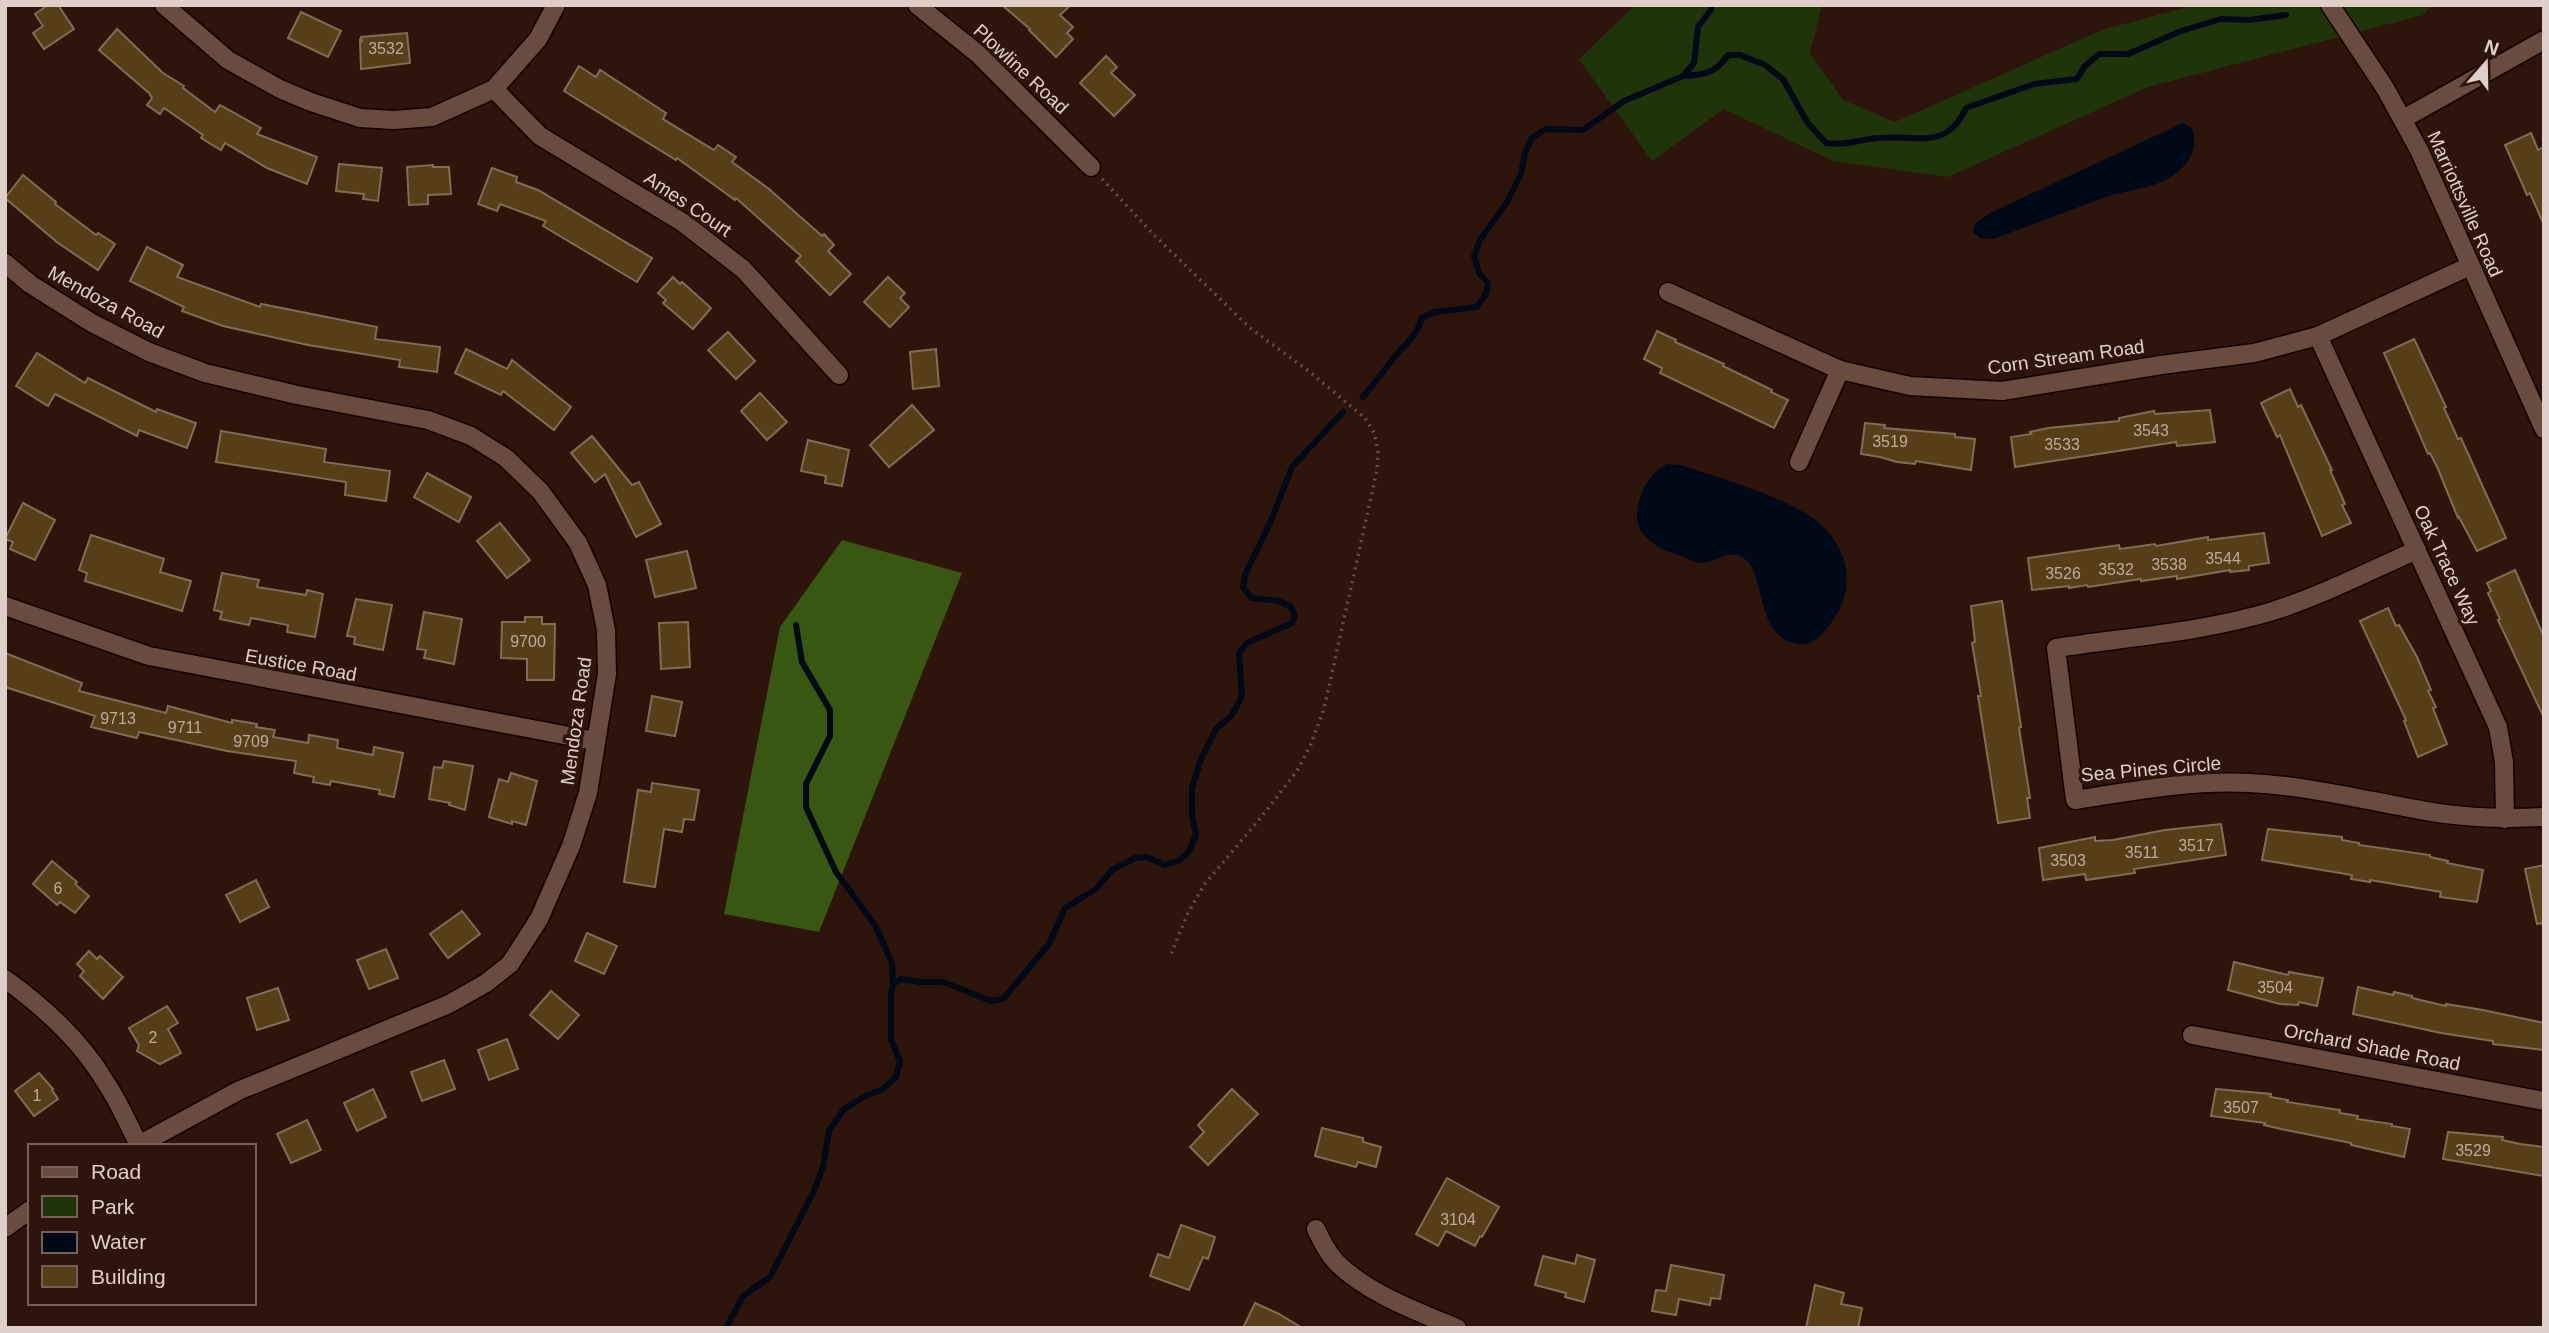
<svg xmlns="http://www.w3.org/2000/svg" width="2549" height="1333" viewBox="0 0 2549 1333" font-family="Arial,sans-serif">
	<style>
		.green { fill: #203409 }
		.forest { fill: #385811 }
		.water { fill: #000917 }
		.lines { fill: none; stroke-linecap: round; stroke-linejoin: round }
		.stream { stroke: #000917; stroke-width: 6 }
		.building { fill: #553e18; stroke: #7f6e54; stroke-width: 2 }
		.minor-casing { stroke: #140200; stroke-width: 21 }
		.path { stroke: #654f46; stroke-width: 3.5; stroke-dasharray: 2 5; stroke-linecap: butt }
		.minor { stroke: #684c40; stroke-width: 18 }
		.labels { text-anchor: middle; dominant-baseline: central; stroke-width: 7; stroke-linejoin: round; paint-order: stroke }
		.number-label { font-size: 16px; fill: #bdab9c }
		.street-label { font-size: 19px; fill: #e0cfc8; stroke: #2d150b }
	</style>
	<rect width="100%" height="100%" fill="#2d150b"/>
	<!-- green -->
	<path class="green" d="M1635,5H1822L1810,53L1843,100L1895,122L2102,30L2195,5H2432L2423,15L2148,87L1948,177L1833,161L1724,109L1652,161L1579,59Z"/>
	<!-- forest -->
	<path class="forest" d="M842,540L962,573L819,932L724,914L780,627Z"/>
	<!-- water -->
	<g class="water">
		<path d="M2183,123L2192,128C2198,147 2191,162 2175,174C2155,189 2132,189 2109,196C2070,210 2032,225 1993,239L1980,238L1973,232L1975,223L1992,212Z"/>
		<path d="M1667,464L1681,465C1722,479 1767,491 1805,513C1843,535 1860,579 1835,617C1827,629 1816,646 1799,644C1755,639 1766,576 1746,560C1730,546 1718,563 1701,563C1695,563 1686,558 1681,556C1651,546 1627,533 1641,495C1647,480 1653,472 1667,464Z"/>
	</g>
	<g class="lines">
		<!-- stream -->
		<g class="stream">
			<path d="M1683,76C1704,75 1716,73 1728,55H1740L1765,65L1783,79L1807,122L1826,143C1846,146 1860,139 1880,138C1918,134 1945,152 1966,108L2034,84L2077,79L2084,67L2099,54H2128L2181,31L2221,19L2249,20L2286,15"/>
			<path d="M1363,397C1375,383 1385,369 1397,354C1409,340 1416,337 1422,318L1435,312L1477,307L1486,294L1488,283L1479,273L1474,256L1480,240L1507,202L1521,174L1525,153L1532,138L1546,129L1583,130L1624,101L1683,76L1694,63L1698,27L1711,10V5"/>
			<path d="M796,625L802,662L830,710V736L806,784V807L836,872L875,925L892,963L893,984"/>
			<path d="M726,1328L743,1296L770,1277L813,1193L823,1167L829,1131L844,1109L865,1096L883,1089L896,1077L900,1061L891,1040V994L893,984L901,979L920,982H943L991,1001L1003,999L1049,944L1065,908L1096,889L1112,870L1135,858L1147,857L1165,865L1180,860L1189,851L1196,835L1192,815V788L1201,759L1216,729L1232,715L1242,696L1239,653L1247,643L1292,623L1295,616L1291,607L1279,601L1251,598L1243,587L1245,575L1270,523L1292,467L1343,412"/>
		</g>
	</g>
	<!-- building -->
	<g class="building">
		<path d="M48,5H58L74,29L44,49L33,33L43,26L35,14Z"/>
		<path d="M1002,5H1071L1060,15L1073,27L1067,33L1073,39L1056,57L1029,30L1030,29Z"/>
		<path d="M301,12L341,31L328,57L288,38Z"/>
		<path d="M117,29L163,73L184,86L183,88L215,112L220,105L261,128L257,134L317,157L307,184L267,168L225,143L221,150L201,138L203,135L164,108L160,114L147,105L152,98L149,93L99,50Z"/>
		<path d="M407,33L410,63L361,69L360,40L362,41L361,37Z"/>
		<path d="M1106,56L1117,67L1111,73L1135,95L1114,116L1080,83Z"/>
		<path d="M579,66L596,77L600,70L666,113L663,119L714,150L718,145L736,157L732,162L769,189L822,236L824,234L834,245L828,251L851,274L830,295L796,261L801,256L736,198L735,200L677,158L676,160L564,91Z"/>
		<path d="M2531,133L2538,150L2544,147V225L2530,193L2527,195L2505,145Z"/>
		<path d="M339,164L382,168L378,201L363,199L364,194L336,191Z"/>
		<path d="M433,165V167H449L451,194L428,195V204L409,205L407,167Z"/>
		<path d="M492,168L517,177L516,182L538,190L652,258L637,282L543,226L546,221L500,204L497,211L478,204Z"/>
		<path d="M23,175L56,202L55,204L96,235L98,233L115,244L98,270L58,243L5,198Z"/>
		<path d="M147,247L183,265L177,277L260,307L261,304L377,327L375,339L440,347L437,372L399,367L400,360L308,345L223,326L182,311L184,307L130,281Z"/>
		<path d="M673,277L680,284L682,282L711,308L693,329L663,303L666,300L658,293Z"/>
		<path d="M888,277L905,293L900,298L909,307L890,327L864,302Z"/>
		<path d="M1657,331L1676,340L1675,342L1724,364L1723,366L1772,390L1771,392L1788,400L1774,428L1660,373L1662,368L1644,359Z"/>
		<path d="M728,332L755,361L736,379L708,350Z"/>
		<path d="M2414,339L2446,407L2444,408L2458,439L2461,438L2506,538L2477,551L2459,517L2458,518L2438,469L2430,453L2428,454L2384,353Z"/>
		<path d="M466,349L507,369L512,360L571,407L554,430L503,391L501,395L455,373Z"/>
		<path d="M936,349L939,386L913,389L910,352Z"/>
		<path d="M37,353L85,383L88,378L156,412L157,409L196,423L187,448L139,430L137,436L55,394L48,406L16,386Z"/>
		<path d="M2290,389L2298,407L2301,405L2332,470H2330L2345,504L2342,505L2351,523L2322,536L2280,435L2277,437L2261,403Z"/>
		<path d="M760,393L787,422L767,440L741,411Z"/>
		<path d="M912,405L934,430L889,467L870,445Z"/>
		<path d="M2210,410L2215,442L2177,446L2176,442L2015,467L2011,437L2031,434L2030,432L2048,428L2119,421V418L2154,411L2155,414Z"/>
		<path d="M1865,423L1885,425L1884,428L1955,434V437L1975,439L1971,470L1916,461L1915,464L1897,462L1880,457L1861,454Z"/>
		<path d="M221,431L326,449L324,462L390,471L386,501L345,495L346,482L216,462Z"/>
		<path d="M592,436L632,485L639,482L661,524L636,537L605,474L595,482L571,453Z"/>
		<path d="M808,440L849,450L842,486L825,483L826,476L801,471Z"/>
		<path d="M427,473L471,497L459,522L414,497Z"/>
		<path d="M23,503L55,520L35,560L10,549L13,542L5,539Z"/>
		<path d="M500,523L530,560L507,578L477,541Z"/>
		<path d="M2264,533L2269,563L2249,566V570L2230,572V570L2177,579V576L2141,581V579L2088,587L2087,585L2069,588V586L2032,590L2028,558L2119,545L2120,549L2155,544L2156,546L2208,537V540Z"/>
		<path d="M91,535L164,559L160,572L191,581L182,611L85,581L87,573L79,570Z"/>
		<path d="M687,551L696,588L655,597L646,560Z"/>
		<path d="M2515,570L2544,637V718L2498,620L2500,619L2488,593L2491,591L2487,583Z"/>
		<path d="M222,573L259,580L257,587L306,595L307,590L323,594L315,637L287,632L288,625L251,618L249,625L220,619L222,612L214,610Z"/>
		<path d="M356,599L392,605L383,650L354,644L355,637L347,636Z"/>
		<path d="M2002,601L2021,727L2019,728L2030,798H2027L2030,818L1998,823L1978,696H1981L1972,643L1975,642L1971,606Z"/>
		<path d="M2388,608L2396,626L2399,625L2417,657L2431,690L2428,691L2436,707L2433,708L2447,744L2418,757L2404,721L2406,720L2360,621Z"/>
		<path d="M424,612L462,619L454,664L424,658L426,650L417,649Z"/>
		<path d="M525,617H542V624H555L554,680H527V659L501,658L502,622H525Z"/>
		<path d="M688,622L690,667L661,669L659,623Z"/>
		<path d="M5,653L82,683L79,691L166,713L168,706L232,723V720L257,724L256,727L275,730L273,737L308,743L309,735L338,740L337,748L373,755L374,747L403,753L394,797L379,794L380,790L331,781L330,785L313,782L314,777L294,773L296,761L227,751L139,732L137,738L91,727L95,716L5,687Z"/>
		<path d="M652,696L682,702L675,736L646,731Z"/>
		<path d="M444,761L473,766L465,810L449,805L450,803L429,799L434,767L442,768Z"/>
		<path d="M511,773L537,781L526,825L512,821V824L489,817L499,779L508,782Z"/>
		<path d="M652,783L699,790L694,820L684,819L682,832L664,829L655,887L624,882L638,790L651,792Z"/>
		<path d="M2221,824L2226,855L2134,869L2135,873L2086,880L2085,874L2043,880L2039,848L2095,837V841L2113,840L2165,830Z"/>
		<path d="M2268,829L2342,837V840L2359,843V845L2430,855V857L2448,861L2447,863L2483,870L2477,902L2440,897L2441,892L2370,880V882L2351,879L2352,875L2262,860Z"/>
		<path d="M52,861L77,882L75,884L89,896L75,913L60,902L57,905L33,884Z"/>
		<path d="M2544,865V923L2537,924L2525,869Z"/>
		<path d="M256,880L269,907L240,922L226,895Z"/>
		<path d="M462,911L480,934L448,958L430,934Z"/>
		<path d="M587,933L617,946L604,974L575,961Z"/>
		<path d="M386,949L398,978L369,989L357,960Z"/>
		<path d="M89,951L97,959L100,956L123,977L103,999L80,976L84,971L77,964Z"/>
		<path d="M2234,962L2288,975L2289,972L2323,978L2317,1006L2299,1002L2298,1005L2280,1004L2228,990Z"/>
		<path d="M2358,987L2393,995L2394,992L2412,996V998L2446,1006V1004L2483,1010L2544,1023V1050L2493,1044V1041L2441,1033L2353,1014Z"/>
		<path d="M278,988L289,1020L257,1030L247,998Z"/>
		<path d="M551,991L579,1015L558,1039L530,1015Z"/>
		<path d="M167,1006L178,1023L168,1029L181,1053L160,1064L137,1051L139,1045L129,1028Z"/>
		<path d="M507,1039L518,1069L489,1080L478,1050Z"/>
		<path d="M444,1060L455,1089L422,1101L411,1072Z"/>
		<path d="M39,1073L53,1089L52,1090L58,1099L34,1116L15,1091Z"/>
		<path d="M373,1089L386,1117L357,1131L344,1103Z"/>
		<path d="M1232,1089L1258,1114L1208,1165L1190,1147L1204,1132L1198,1125Z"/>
		<path d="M2216,1089L2271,1094L2270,1097L2288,1100L2287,1102L2340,1110V1113L2358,1116L2357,1119L2392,1124V1126L2410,1129L2404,1157L2351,1145V1143L2281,1129L2264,1125L2265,1123L2211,1116Z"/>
		<path d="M307,1120L321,1150L291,1163L277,1134Z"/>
		<path d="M1322,1128L1363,1138V1142L1381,1147L1376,1167L1358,1162L1356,1167L1315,1156Z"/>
		<path d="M2448,1132L2503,1137L2502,1140L2520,1144L2544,1147V1176L2443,1159Z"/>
		<path d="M1447,1178L1499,1207L1482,1237L1480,1236L1475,1246L1446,1231L1438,1246L1416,1234Z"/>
		<path d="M1181,1225L1215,1237L1208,1259L1203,1257L1189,1290L1150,1276L1158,1254L1169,1258Z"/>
		<path d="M1577,1255L1595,1260L1584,1302L1565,1297L1566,1293L1535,1285L1543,1256L1575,1264Z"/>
		<path d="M1671,1265L1724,1275L1720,1299L1711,1298L1710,1305L1679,1299L1676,1315L1652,1311L1656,1290L1666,1291Z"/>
		<path d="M1815,1285L1844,1293L1841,1304L1862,1308L1858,1328H1806Z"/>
		<path d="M1255,1303L1279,1314L1302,1328H1243Z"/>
	</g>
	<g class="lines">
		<!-- minor casing -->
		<g class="minor-casing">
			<g id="minor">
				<path d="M164,5L228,60L280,89L311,102L360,118L394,120L432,117L494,89L538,39L556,5"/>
				<path d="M917,5L978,54L1091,167"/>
				<path d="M2330,5L2385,88L2419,150L2544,429"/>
				<path d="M494,89L540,136L682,222L743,269L839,375"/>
				<path d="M2403,119L2544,40"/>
				<path d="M5,263L30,284L92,323L149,352L205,373L297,395L428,420L471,436L506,458L541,492L578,543L597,585L606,630L607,674L588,793L571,846L539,919L510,964L486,983L449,1004L238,1091L137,1146"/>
				<path d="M1668,292L1840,370L1910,386L2002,391L2161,365L2254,353L2318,336L2470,266"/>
				<path d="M2318,336L2498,727L2504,762L2505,819"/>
				<path d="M1799,462L1840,370"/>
				<path d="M2417,550C2369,571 2323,595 2273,611C2204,632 2128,637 2056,648L2075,800C2133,791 2190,780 2249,783C2313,786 2375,803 2438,813C2473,818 2508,819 2544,817"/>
				<path d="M5,606L149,656L595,741"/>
				<path d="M5,979C44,1007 82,1042 106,1083C119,1102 128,1124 139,1145"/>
				<path d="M2192,1035L2544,1101"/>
				<path d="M5,1228L30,1210"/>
				<path d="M1316,1229C1321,1240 1327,1252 1336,1262C1365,1292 1418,1312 1457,1328"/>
			</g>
		</g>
		<!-- path -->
		<path class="path" d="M1102,179L1153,234L1250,328L1310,372L1365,418L1374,433L1378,450L1377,470L1324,709L1311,744L1297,771L1263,815L1204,885L1188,913L1171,954"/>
		<!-- minor -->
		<use href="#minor" class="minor"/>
	</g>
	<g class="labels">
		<!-- number labels -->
		<g class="number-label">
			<text x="386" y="48">3532</text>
			<text x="2151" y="430">3543</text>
			<text x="1890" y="441">3519</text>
			<text x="2062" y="444">3533</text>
			<text x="2223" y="558">3544</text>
			<text x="2169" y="564">3538</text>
			<text x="2116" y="569">3532</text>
			<text x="2063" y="573">3526</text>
			<text x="528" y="641">9700</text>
			<text x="118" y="718">9713</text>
			<text x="185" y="727">9711</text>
			<text x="251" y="741">9709</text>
			<text x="2196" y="845">3517</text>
			<text x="2142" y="852">3511</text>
			<text x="2068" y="860">3503</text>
			<text x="58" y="888">6</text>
			<text x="2275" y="987">3504</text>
			<text x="153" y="1037">2</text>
			<text x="37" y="1095">1</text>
			<text x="2241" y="1107">3507</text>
			<text x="2473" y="1150">3529</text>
			<text x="1458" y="1219">3104</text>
		</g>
		<!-- street labels -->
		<g class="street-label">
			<text transform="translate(1021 69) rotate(43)">Plowline Road</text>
			<text transform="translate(688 204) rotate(34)">Ames Court</text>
			<text transform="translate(2465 204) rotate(66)">Marriottsville Road</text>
			<text transform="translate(106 302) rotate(29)">Mendoza Road</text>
			<text transform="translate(2066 357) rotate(-8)">Corn Stream Road</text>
			<text transform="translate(2447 565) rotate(65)">Oak Trace Way</text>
			<text transform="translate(301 665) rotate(10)">Eustice Road</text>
			<text transform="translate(576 721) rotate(-82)">Mendoza Road</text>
			<text transform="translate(2151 769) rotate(-5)">Sea Pines Circle</text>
			<text transform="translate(2372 1047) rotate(11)">Orchard Shade Road</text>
		</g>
	</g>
	<!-- border -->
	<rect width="2549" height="1333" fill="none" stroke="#e0cfc8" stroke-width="14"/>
	<!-- legend -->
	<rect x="28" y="1144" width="228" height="161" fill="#2d150b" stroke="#755f57" stroke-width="2"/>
	<rect x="42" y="1167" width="35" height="10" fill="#684c40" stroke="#755f57" stroke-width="2"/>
	<text x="91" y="1179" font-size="21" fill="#e0cfc8">Road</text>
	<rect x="42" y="1196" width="35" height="21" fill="#203409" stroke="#755f57" stroke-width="2"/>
	<text x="91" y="1214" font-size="21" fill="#e0cfc8">Park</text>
	<rect x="42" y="1232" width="35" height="21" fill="#000917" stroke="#755f57" stroke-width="2"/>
	<text x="91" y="1249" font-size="21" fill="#e0cfc8">Water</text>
	<rect x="42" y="1266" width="35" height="21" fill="#553e18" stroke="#755f57" stroke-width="2"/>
	<text x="91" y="1284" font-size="21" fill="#e0cfc8">Building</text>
	<!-- north arrow -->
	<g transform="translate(2486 63) rotate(20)" stroke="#2d150b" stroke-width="5" paint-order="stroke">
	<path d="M0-5L12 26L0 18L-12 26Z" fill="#e0cfc8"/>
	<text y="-10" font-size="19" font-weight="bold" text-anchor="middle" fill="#e0cfc8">N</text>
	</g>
</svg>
